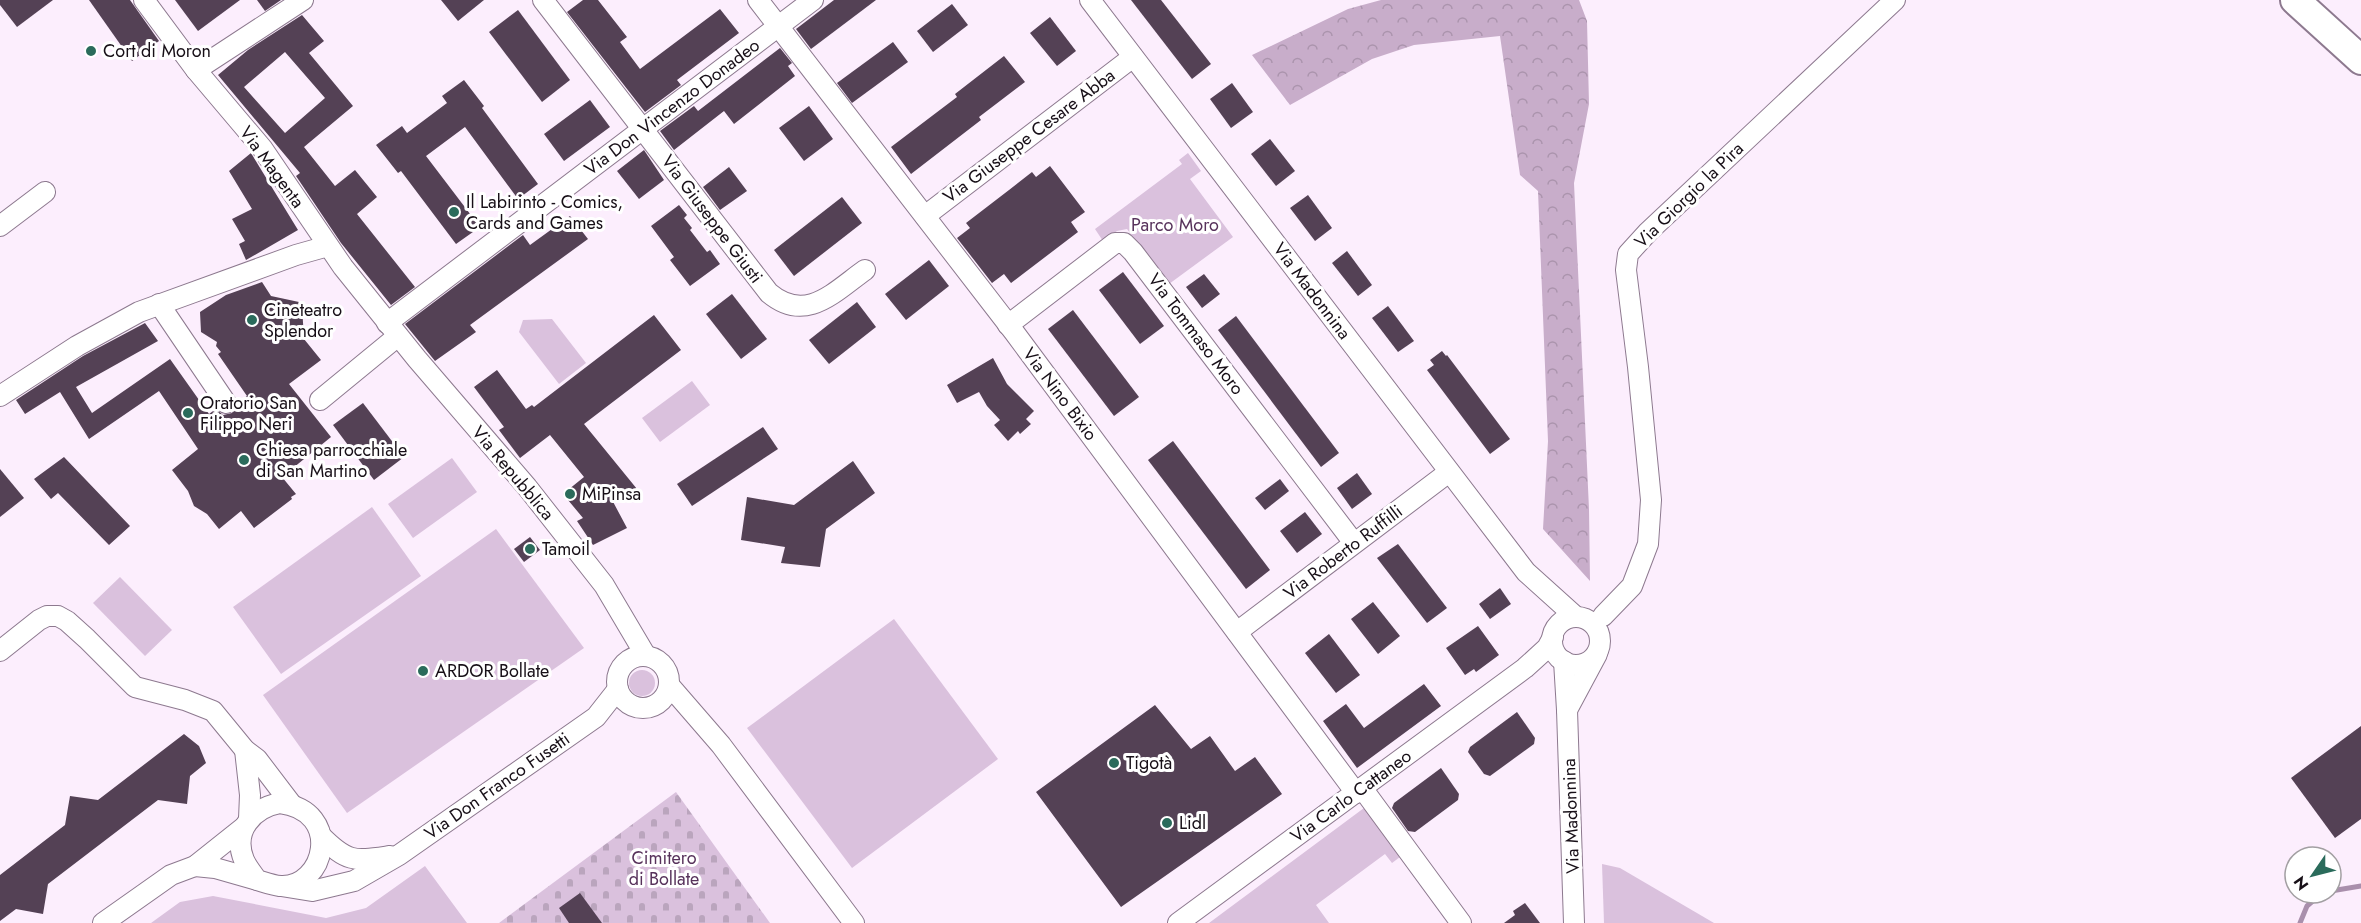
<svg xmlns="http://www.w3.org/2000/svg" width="2361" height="923" viewBox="0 0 2361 923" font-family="Jost,sans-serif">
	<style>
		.green { fill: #dac1dd }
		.forest { fill: url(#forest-crowns) }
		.cemetery { fill: url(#cemetery-stones) }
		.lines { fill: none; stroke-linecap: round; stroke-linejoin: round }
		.stream { stroke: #a98fac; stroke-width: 5 }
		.building { fill: #544155; fill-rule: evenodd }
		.street-casing { stroke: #8d798f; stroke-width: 22 }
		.secondary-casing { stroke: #8d798f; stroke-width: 32 }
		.street { stroke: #fff; stroke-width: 20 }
		.secondary { stroke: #fff; stroke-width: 28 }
		.poi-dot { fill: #2a6b5b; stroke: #fff; stroke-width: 2 }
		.labels { text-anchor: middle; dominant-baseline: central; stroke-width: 6; stroke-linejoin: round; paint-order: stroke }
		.poi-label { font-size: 18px; fill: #170f17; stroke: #fff; text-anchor: start }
		.street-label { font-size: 18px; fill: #170f17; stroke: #fff }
		.park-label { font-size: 18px; fill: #57325b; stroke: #fff }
	</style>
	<defs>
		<pattern id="forest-crowns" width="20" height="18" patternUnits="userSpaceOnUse" patternTransform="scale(1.5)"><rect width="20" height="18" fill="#c8adca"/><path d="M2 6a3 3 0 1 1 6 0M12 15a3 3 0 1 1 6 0" fill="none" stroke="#ab94ad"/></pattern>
		<pattern id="cemetery-stones" width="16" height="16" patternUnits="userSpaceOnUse" patternTransform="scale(1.5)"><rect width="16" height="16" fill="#dac1dd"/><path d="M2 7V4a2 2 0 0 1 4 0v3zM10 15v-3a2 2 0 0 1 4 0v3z" fill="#baa5bd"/></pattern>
	</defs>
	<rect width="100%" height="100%" fill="#fceefd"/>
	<!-- green -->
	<g class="green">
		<path d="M1188,153L1201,171L1190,179L1233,237L1169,284L1127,229L1117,231L1103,241L1095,229L1182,164L1179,160Z"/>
		<path d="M552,319L586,363L559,384L519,332L523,320Z"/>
		<path d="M692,381L710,405L660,442L642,418Z"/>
		<path d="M452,458L477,492L413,538L388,504Z"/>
		<path d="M372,507L421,576L281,674L233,607Z"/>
		<path d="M496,529L584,648L347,813L263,695Z"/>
		<path d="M120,577L172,630L145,656L93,603Z"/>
		<path d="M894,619L998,759L852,868L747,728Z"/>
		<circle cx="642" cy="683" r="13"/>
		<path d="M1364,808L1400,857L1392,863L1385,854L1316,905L1329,923H1209Z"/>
		<path d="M1602,864L1620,868L1714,923H1604Z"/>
		<path d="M425,866L467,923H151L180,902L213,896L326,918L366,908Z"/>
	</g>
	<!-- forest -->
	<path class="forest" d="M1381,0H1579L1587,21L1589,104L1574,183L1589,509L1590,581L1543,529L1548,441L1538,191L1520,175L1500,36L1414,45L1372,59L1290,105L1252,55L1348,9Z"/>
	<!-- cemetery -->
	<path class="cemetery" d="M676,792L770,923H499Z"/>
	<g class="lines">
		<!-- stream -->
		<g class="stream">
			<path d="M2331,891L2361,886"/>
			<path d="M2300,923L2307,906L2322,893"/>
		</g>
	</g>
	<!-- building -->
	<g class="building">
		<path d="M0,0H53L17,27L0,5Z"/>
		<path d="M89,0H130L159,41L132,61Z"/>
		<path d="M175,0H240L198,31Z"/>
		<path d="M257,0H281L265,11Z"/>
		<path d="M441,0H484L458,21Z"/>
		<path d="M583,0H598L627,37L620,42L640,69L720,9L739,33L677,80L681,85L645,112L567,12Z"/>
		<path d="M834,0H876L811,49L796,29Z"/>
		<path d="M1131,0H1161L1211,64L1192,79Z"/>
		<path d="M952,4L968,25L933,52L917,31Z"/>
		<path d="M518,10L570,80L542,102L489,32Z"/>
		<path d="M302,15L324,41L309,53L353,106L304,147L335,186L355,170L377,197L357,214L415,287L391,305L341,243L296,176L300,173L218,75L248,50ZM285,52L325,98L285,133L244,87Z"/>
		<path d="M1050,17L1076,51L1057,66L1030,33Z"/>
		<path d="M893,42L908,62L852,103L837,83Z"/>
		<path d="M780,48L792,63L788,66L795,76L734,124L724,111L674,150L660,131L694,106L698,111Z"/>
		<path d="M1004,56L1025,82L979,117L981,120L911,174L891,147L957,97L955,94Z"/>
		<path d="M464,80L484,106L482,108L538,184L518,199L465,127L426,156L480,227L456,244L401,171L398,173L376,145L402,126L407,133L447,103L442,96Z"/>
		<path d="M1232,83L1253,112L1231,128L1210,99Z"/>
		<path d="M590,100L610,127L564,161L544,134Z"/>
		<path d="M809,106L833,139L804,161L779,128Z"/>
		<path d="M1270,139L1295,171L1276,186L1251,154Z"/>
		<path d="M644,150L664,180L639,199L617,171Z"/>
		<path d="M251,153L298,230L246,260L239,244L245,241L232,219L252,209L229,171Z"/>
		<path d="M1050,166L1085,212L1071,222L1078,232L1011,283L1004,274L992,283L957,238L970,228L966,223L1009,190L1032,172L1036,177Z"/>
		<path d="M729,167L747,191L720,210L703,187Z"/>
		<path d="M1308,195L1332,228L1315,241L1290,208Z"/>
		<path d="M842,197L862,223L794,276L774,250Z"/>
		<path d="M679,205L687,215L684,218L692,228L690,230L707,252L710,250L720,264L690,286L670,260L674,257L651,226Z"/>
		<path d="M570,216L588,239L470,325L476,332L435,361L405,324L523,235L530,245Z"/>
		<path d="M1347,251L1372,285L1358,296L1332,263Z"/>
		<path d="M929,260L949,286L906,320L885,294Z"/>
		<path d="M1123,272L1164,326L1140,344L1099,290Z"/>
		<path d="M1204,274L1220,294L1202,308L1186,287Z"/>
		<path d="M262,282L271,296L299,302L302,306L304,339L321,360L289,384L331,437L282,477L296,494L291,497L292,499L254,528L241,511L219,529L207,514L194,506L188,491L172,470L198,449L159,391L89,439L60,392L25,414L16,400L83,356L145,323L158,341L76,387L92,413L170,359L209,414L216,409L223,415L232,413L238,403L247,396L218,354L221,352L216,346L217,342L201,332L200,312L226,295Z"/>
		<path d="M732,294L767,339L741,359L706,314Z"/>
		<path d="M857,302L876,327L829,364L809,340Z"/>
		<path d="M1388,306L1414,341L1398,352L1372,318Z"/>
		<path d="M1073,310L1139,397L1114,416L1048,329Z"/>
		<path d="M654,315L681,350L584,424L637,489L630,494L611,498L627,528L593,545L577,521L583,518L563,494L584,477L550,435L520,458L499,430L504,427L474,387L497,370L526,409L532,405L534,407Z"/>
		<path d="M1236,316L1339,453L1321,467L1218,330Z"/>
		<path d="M1442,351L1446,356L1447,355L1510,439L1490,454L1427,370L1434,365L1430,360Z"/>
		<path d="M993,358L1007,384L1034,411L1026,419L1031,424L1020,434L1018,431L1008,441L994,425L1000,420L987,406L979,392L957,403L947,385Z"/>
		<path d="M363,403L404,457L374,480L333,425Z"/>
		<path d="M763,427L778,449L692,506L677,484Z"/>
		<path d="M1173,441L1270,570L1246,589L1148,460Z"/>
		<path d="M64,457L130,526L109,545L58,493L51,499L34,479Z"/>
		<path d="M853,461L875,493L826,529L820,567L781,563L785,547L741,540L747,497L794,505Z"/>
		<path d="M0,469L24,498L0,517Z"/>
		<path d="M1357,473L1372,494L1352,509L1337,488Z"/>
		<path d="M1280,479L1289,491L1265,510L1255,498Z"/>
		<path d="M1305,512L1322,534L1297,553L1280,531Z"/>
		<path d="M530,537L540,550L524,562L514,549Z"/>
		<path d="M1398,544L1447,608L1427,623L1377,558Z"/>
		<path d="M1500,588L1511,604L1490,619L1479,604Z"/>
		<path d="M1373,602L1400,636L1378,654L1351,619Z"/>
		<path d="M1478,626L1499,655L1476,672L1474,669L1465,675L1446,648Z"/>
		<path d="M1329,634L1360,675L1336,693L1305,653Z"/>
		<path d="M1424,684L1441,706L1357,768L1323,721L1346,704L1364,728Z"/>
		<path d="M1155,705L1191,749L1210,736L1235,771L1255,757L1282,794L1121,907L1036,792Z"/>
		<path d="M1517,712L1535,738L1534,744L1490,776L1484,774L1468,752L1470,747Z"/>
		<path d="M2361,726V819L2335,838L2291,778Z"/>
		<path d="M184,734L199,746L206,763L190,776L187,804L158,800L48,884L43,914L16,909L0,921V875L65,825L70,796L98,800Z"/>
		<path d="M1441,768L1459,794L1458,800L1415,832L1408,831L1392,808L1394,803Z"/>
		<path d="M580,893L602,923H569L559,908Z"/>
		<path d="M1525,903L1540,923H1504L1515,915L1513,911Z"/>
	</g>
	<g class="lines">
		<!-- street casing -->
		<g class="street-casing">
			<g id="street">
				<path d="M144,0L196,70L262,148L343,267L417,359L527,487L604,585L646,656"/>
				<path d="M543,0L769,293C806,324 834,292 865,270"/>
				<path d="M758,0L1014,332L1356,793"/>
				<path d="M1090,0L1526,572L1576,617"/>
				<path d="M196,70L303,0"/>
				<path d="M925,216L1133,57"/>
				<path d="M0,226L45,192"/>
				<path d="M159,304L226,403"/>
				<path d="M387,323L813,0"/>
				<path d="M1008,325L1115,243H1124L1133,252L1354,543"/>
				<path d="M0,396L77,346L139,312L296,255L328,246"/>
				<path d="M320,400L398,336"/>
				<path d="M1603,616L1632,586L1648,544L1651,500L1638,367L1626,270L1628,254L1648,232L1895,0"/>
				<circle cx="1576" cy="641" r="24"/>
				<path d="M1237,632L1449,472"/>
				<path d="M0,651L39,620L47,616H58L67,621L87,639L135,687L185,700L213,711L245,750L257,759L292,805"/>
				<circle cx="643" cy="682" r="26"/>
				<path d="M1564,661L1567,710L1574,923"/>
				<path d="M669,685L721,745L854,923"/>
				<path d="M1567,710L1597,654"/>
				<path d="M245,750L250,795L249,819"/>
				<path d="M1362,788L1461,923"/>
				<path d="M280,803C344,811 325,889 280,886C272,885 264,882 257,880C253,874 247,867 244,860C232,831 253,808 280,803Z"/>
				<path d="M321,836C348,863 354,861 390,856"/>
				<path d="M195,866L215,868L257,880"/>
				<path d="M281,886L312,891L354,881L399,855L596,717L618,689"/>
				<path d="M103,923L171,875L195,866L244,827"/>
				<path d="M1178,923L1525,668L1547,648L1553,637"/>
			</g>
		</g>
		<!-- secondary casing -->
		<g class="secondary-casing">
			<path id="secondary" d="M2295,0L2361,60"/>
		</g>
		<!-- street -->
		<use href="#street" class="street"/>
		<!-- secondary -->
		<use href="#secondary" class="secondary"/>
	</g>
	<!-- markers -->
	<g class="poi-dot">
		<circle cx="91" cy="51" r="6"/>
		<circle cx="454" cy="212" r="6"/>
		<circle cx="252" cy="320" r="6"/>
		<circle cx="188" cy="413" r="6"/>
		<circle cx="244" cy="460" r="6"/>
		<circle cx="570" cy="494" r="6"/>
		<circle cx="530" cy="549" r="6"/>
		<circle cx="423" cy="671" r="6"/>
		<circle cx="1114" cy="763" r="6"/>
		<circle cx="1167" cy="823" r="6"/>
	</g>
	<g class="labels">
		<!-- poi labels -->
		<g class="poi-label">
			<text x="103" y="51">Cort di Moron</text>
			<text x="466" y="202">Il Labirinto - Comics,<tspan x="466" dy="21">Cards and Games</tspan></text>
			<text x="264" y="310">Cineteatro<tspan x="264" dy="21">Splendor</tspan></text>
			<text x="200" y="403">Oratorio San<tspan x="200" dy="21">Filippo Neri</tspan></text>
			<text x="256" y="450">Chiesa parrocchiale<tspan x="256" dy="21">di San Martino</tspan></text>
			<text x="582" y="494">MiPinsa</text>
			<text x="542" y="549">Tamoil</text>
			<text x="435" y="671">ARDOR Bollate</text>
			<text x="1126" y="763">Tigotà</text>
			<text x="1179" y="823">Lidl</text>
		</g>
		<!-- street labels -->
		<g class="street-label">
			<text transform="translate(672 107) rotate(-37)">Via Don Vincenzo Donadeo</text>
			<text transform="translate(1029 136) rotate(-37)">Via Giuseppe Cesare Abba</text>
			<text transform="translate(272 167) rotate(54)">Via Magenta</text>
			<text transform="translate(1689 195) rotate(-44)">Via Giorgio la Pira</text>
			<text transform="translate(712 219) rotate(53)">Via Giuseppe Giusti</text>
			<text transform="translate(1312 291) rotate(53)">Via Madonnina</text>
			<text transform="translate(1196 334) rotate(53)">Via Tommaso Moro</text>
			<text transform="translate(1060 394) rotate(53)">Via Nino Bixio</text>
			<text transform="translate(513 473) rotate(50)">Via Repubblica</text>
			<text transform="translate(1343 552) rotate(-37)">Via Roberto Ruffilli</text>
			<text transform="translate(497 786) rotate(-35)">Via Don Franco Fusetti</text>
			<text transform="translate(1351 796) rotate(-36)">Via Carlo Cattaneo</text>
			<text transform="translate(1571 816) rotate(-92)">Via Madonnina</text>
		</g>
		<!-- park labels -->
		<g class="park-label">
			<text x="1175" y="225">Parco Moro</text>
			<text x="664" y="858">Cimitero<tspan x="664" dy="21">di Bollate</tspan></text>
		</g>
	</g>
	<!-- north arrow -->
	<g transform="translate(2313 875) rotate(235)"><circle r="28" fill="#ffffff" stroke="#a29fa2" stroke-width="1.5"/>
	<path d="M0-4.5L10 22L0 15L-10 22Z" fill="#2a6b5b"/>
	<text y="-9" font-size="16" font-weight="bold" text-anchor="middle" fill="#170f17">N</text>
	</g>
</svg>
